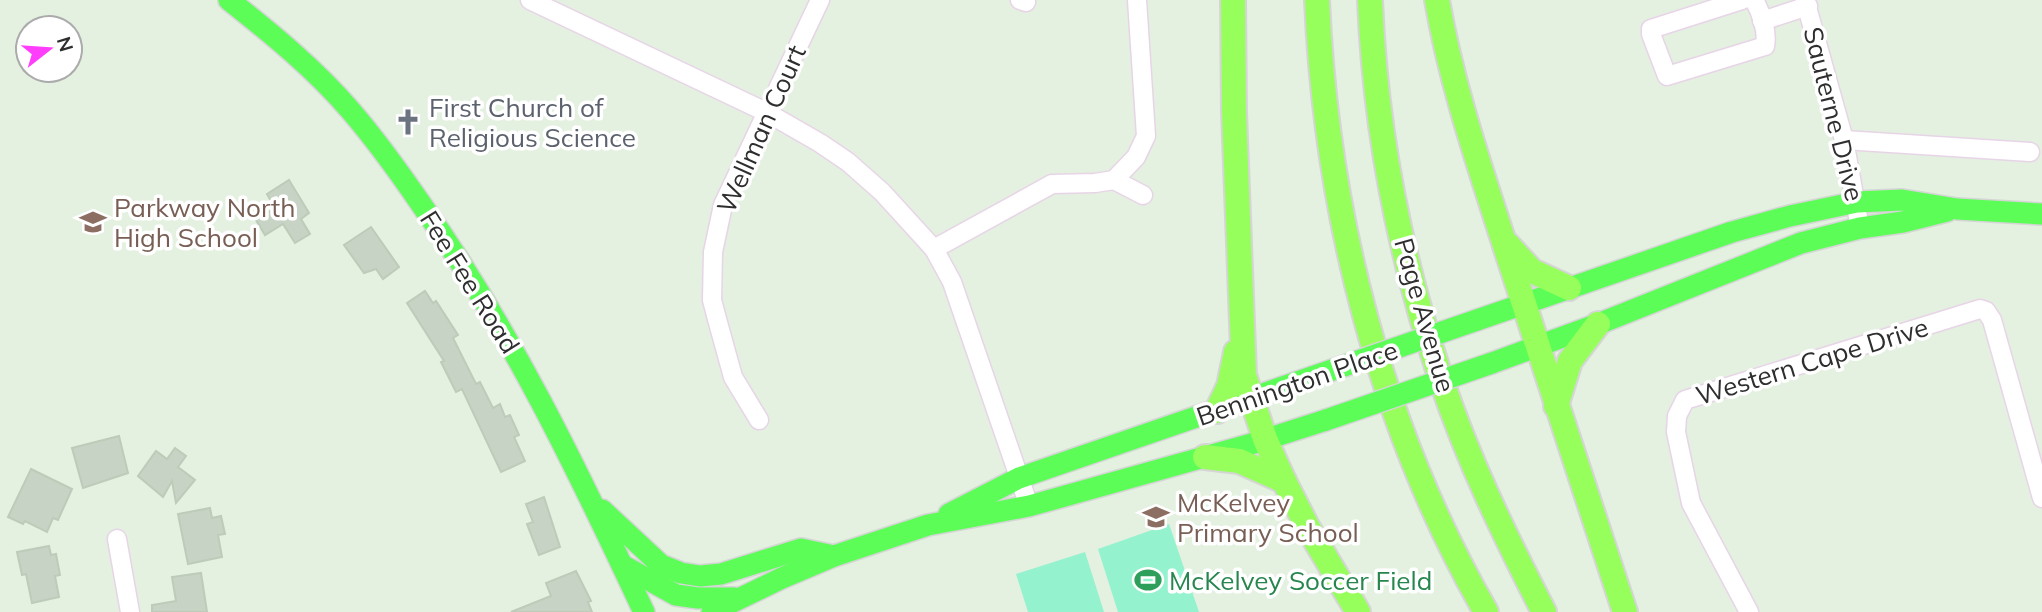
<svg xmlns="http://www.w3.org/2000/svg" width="2042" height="612" viewBox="0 0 2042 612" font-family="Mulish,sans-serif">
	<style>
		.pitch { fill: #94f2cf }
		.building { fill: #c7d3c5; stroke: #bcccb9; stroke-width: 2 }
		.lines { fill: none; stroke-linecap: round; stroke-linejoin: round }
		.minor-casing { stroke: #e7d5e7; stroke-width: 21 }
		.major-casing { stroke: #d5d5d5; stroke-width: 24 }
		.highway-casing { stroke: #d5d5d5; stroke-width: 28 }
		.minor { stroke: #fff; stroke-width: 18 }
		.major { stroke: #5dfd58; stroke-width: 21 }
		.highway { stroke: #97ff5c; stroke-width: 24 }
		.major-bridge-casing { stroke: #d5d5d5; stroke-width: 24; stroke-linecap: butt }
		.major-bridge { stroke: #5dfd58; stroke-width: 21 }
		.labels { text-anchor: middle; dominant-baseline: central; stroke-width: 7; stroke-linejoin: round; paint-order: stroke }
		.worship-label { font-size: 26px; fill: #5b616d; stroke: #fff; text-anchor: start }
		.street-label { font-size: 26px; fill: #2e2e2e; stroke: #fff }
		.education-label { font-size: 26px; fill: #785e54; stroke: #fff; text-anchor: start }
		.leisure-label { font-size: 26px; fill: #27864d; stroke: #fff; text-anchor: start }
	</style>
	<rect width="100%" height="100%" fill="#e4f0e0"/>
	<!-- pitch -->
	<g class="pitch">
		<path d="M1169,524L1199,612H1118L1098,549Z"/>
		<path d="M1085,552L1104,612H1028L1016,574Z"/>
	</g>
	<!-- building -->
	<g class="building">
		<path d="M289,180L309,213L301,219L310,234L295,243L283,224L265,235L256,220L275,208L267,194Z"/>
		<path d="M371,227L399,267L383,279L376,269L364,273L344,245Z"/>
		<path d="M425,291L433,303L436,301L458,335L453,338L476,384L480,382L493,408L500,404L505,417L510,415L519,435L514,437L525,461L501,472L462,389L456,392L441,362L444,361L407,303Z"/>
		<path d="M119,436L128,473L83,488L72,448Z"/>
		<path d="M175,448L186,456L178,467L195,480L176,503L172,481L163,497L138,476L156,451L167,459Z"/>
		<path d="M31,469L72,489L58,520L53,518L47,532L25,521L23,524L8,517Z"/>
		<path d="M544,497L560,547L539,555L527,524L533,522L526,504Z"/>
		<path d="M210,508L212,518L221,516L225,534L218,535L222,557L188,564L178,514Z"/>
		<path d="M49,546L51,555L56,554L60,575L55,576L59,597L32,603L26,574L22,575L17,552Z"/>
		<path d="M576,571L591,601L588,602L592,612H511L551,596L546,583Z"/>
		<path d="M201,573L207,612H152V605L176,601L172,577Z"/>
	</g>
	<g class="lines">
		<!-- minor casing -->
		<g class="minor-casing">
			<g id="minor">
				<path d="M530,0L766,112L820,143L848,162L882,192L934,249L952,282L1029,506"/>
				<path d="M1020,0L1026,2"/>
				<path d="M1742,0L1651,29V34L1667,76L1765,46C1768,32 1761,12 1754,0"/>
				<path d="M1805,0L1844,140L1860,228"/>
				<path d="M1762,21L1808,6"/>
				<path d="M1844,140L2030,152"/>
				<path d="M1114,180L1136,157L1146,136L1137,0"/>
				<path d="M934,249L1052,184L1095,183L1114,180L1143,195"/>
				<path d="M759,420L733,377L717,319L712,300L713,252L723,205L820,0"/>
				<path d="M117,539L130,612"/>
				<path d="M1749,612L1691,503L1676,432L1677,416L1685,400L1980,309L1986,311L1992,320L2042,498"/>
			</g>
		</g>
		<!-- major casing -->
		<g class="major-casing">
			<g id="major">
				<path d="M229,0C272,34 315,69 351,111C376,140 399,172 421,204C511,331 578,471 644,612"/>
				<path d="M1477,320L1732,232L1790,216L1857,202L1902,200L1957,209L2042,214"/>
				<path d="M1492,363L1598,324L1801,243L1860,228L1903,222L1947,211"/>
				<path d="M602,510L661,565L681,573L700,576L721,574L801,549L834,556"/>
				<path d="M949,514L1019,478L1312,377"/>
				<path d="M622,565L676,595L698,598H735"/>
				<path d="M712,612L782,578L834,556L928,525L1029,506L1251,444L1326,420"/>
			</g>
		</g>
		<!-- highway casing -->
		<g class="highway-casing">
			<g id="highway">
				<path d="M1233,0L1234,112L1244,375L1265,439L1284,481L1308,528L1358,612"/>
				<path d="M1317,0C1326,212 1380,427 1486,612"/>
				<path d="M1370,0C1375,129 1400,257 1441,379C1468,460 1505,536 1544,612"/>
				<path d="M1437,0C1452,88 1481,170 1508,255C1546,374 1585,493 1625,612"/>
				<path d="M1508,245L1532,271L1569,288"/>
				<path d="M1556,406L1570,361L1598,324"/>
				<path d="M1217,411L1229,386L1236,352"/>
				<path d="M1205,457L1239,461L1284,481"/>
			</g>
		</g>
		<!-- minor -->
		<use href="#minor" class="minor"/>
		<!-- major -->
		<use href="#major" class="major"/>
		<!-- highway -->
		<use href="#highway" class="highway"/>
		<!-- major-bridge casing -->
		<g class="major-bridge-casing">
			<g id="major-bridge">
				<path d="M1312,377L1477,320"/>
				<path d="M1326,420L1492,363"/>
			</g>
		</g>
		<!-- major-bridge -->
		<use href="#major-bridge" class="major-bridge"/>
	</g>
	<!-- icons -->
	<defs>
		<g id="church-bare" transform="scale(2.1)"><path d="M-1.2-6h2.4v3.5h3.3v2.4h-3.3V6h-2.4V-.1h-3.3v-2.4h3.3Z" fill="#6b7280" stroke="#fff" stroke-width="2.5" paint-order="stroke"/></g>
		<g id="school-bare" transform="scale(2.1)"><path d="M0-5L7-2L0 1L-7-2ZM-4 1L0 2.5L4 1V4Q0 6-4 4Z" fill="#8d6e63" stroke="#fff" stroke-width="2.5" paint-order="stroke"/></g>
		<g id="stadium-bare" transform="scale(2.1)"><path d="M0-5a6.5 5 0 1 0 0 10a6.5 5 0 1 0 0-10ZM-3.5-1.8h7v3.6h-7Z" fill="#2e9e5b" stroke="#fff" stroke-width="2.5" paint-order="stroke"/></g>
	</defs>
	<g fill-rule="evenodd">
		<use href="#church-bare" x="408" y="122"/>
		<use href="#school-bare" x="93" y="222"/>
		<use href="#school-bare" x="1156" y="517"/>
		<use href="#stadium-bare" x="1148" y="580"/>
	</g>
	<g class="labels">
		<!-- worship labels -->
		<g class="worship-label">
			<text x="429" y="107">First Church of<tspan x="429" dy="30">Religious Science</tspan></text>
		</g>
		<!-- street labels -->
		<g class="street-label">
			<text transform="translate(1834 114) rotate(76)">Sauterne Drive</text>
			<text transform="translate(761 129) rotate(-66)">Wellman Court</text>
			<text transform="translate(470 282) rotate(58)">Fee Fee Road</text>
			<text transform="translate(1425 315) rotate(74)">Page Avenue</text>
			<text transform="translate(1812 361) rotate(-17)">Western Cape Drive</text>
			<text transform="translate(1297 383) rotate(-19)">Bennington Place</text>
		</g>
		<!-- education labels -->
		<g class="education-label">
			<text x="114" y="207">Parkway North<tspan x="114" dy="30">High School</tspan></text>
			<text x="1177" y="502">McKelvey<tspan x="1177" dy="30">Primary School</tspan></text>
		</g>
		<!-- leisure labels -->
		<g class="leisure-label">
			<text x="1169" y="580">McKelvey Soccer Field</text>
		</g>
	</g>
	<!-- north arrow -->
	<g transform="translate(49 49) rotate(73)"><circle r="33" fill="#ffffff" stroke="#ababab" stroke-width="2"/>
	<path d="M0-5L12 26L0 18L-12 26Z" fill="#ff3efc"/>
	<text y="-10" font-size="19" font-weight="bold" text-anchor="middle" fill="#2e2e2e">N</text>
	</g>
</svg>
